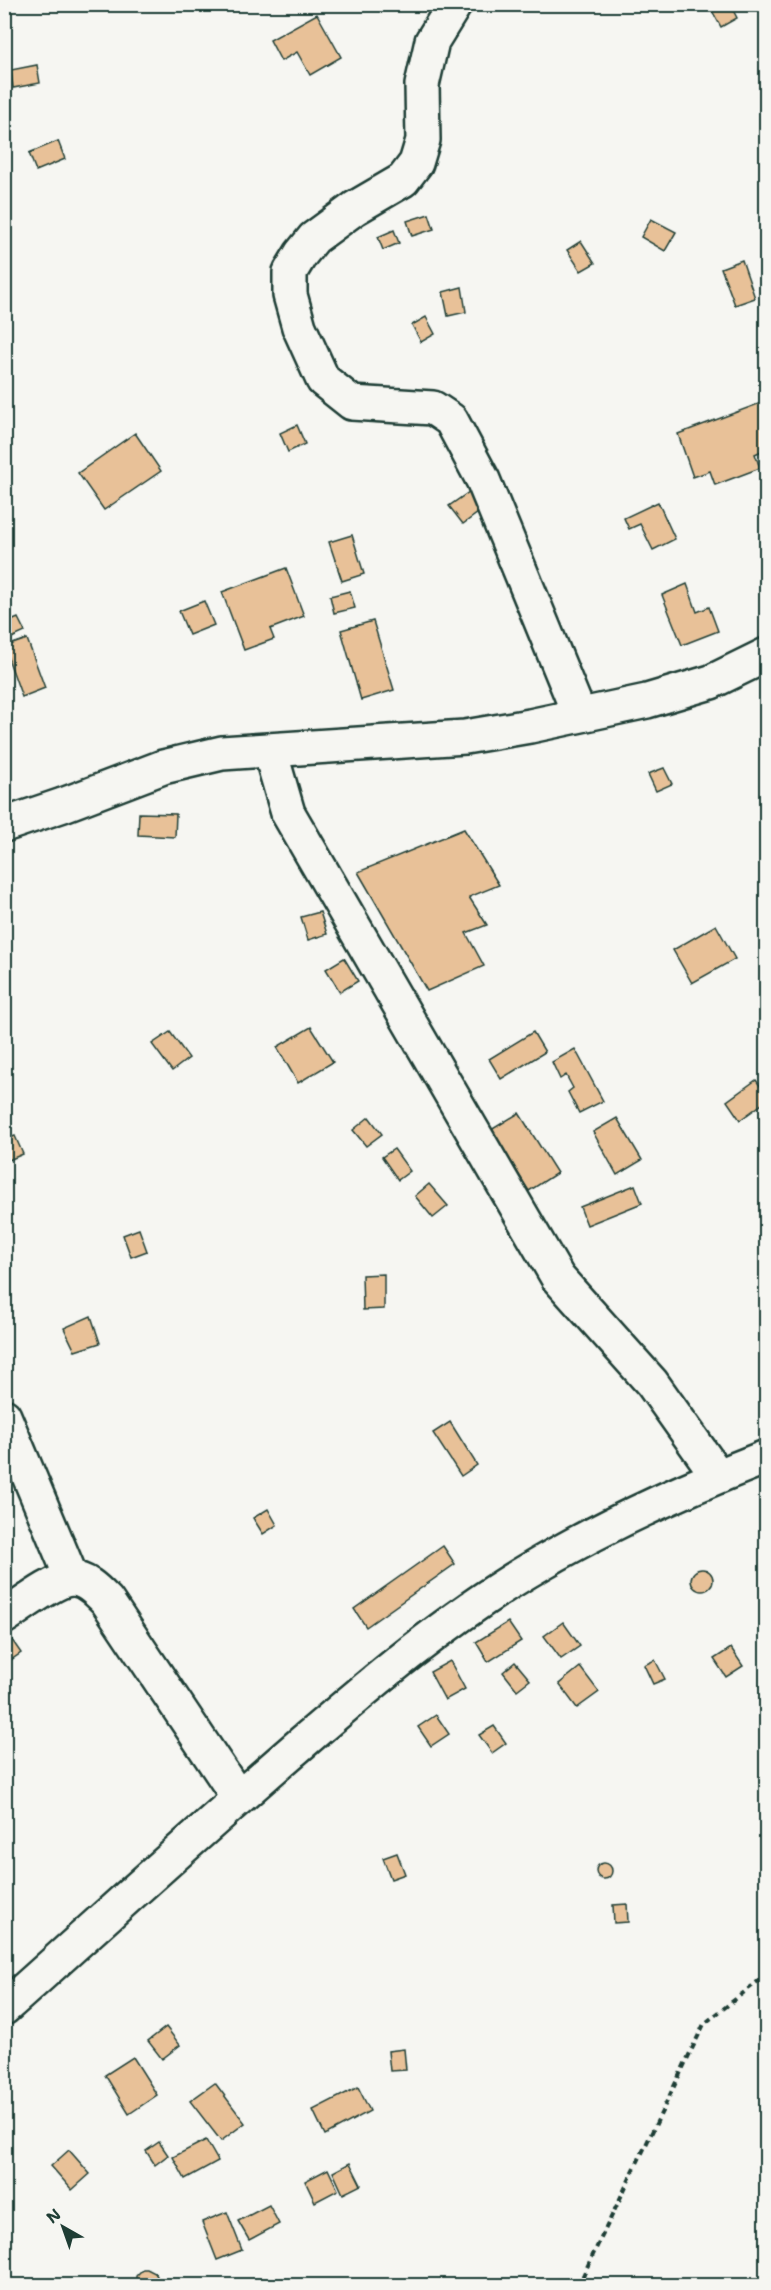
<svg xmlns="http://www.w3.org/2000/svg" width="771" height="2290" viewBox="0 0 771 2290" font-family="'Shantell Sans',sans-serif">
	<style>
		.building { fill: #e8c198; stroke: #1f3d34; stroke-width: 1.5 }
		.lines { fill: none; stroke-linecap: round; stroke-linejoin: round }
		.minor-casing { stroke: #1f3d34; stroke-width: 38 }
		.path { stroke: #1f3d34; stroke-width: 4; stroke-dasharray: 6 4.5; stroke-linecap: butt }
		.minor { stroke: #f6f6f2; stroke-width: 33 }
	</style>
	<rect width="100%" height="100%" fill="#f6f6f2"/>
	<filter id="ink" filterUnits="userSpaceOnUse"><feTurbulence type="fractalNoise" baseFrequency=".0167" numOctaves="2"/><feDisplacementMap in="SourceGraphic" scale="12" xChannelSelector="R" yChannelSelector="G"/><feConvolveMatrix kernelMatrix="1 2 1 2 8 2 1 2 1" color-interpolation-filters="sRGB"/></filter>
	<g filter="url(#ink)">
		<!-- building -->
		<g class="building">
			<path d="M730,4L737,18L721,27L709,5Z"/>
			<path d="M317,14L341,57L310,75L297,52L281,61L270,40Z"/>
			<path d="M37,65L40,83L13,88L11,70Z"/>
			<path d="M58,141L65,159L36,171L29,153Z"/>
			<path d="M429,214L434,229L412,236L407,221Z"/>
			<path d="M651,219L676,232L665,251L641,237Z"/>
			<path d="M394,230L399,243L383,250L378,237Z"/>
			<path d="M581,241L595,263L581,271L567,250Z"/>
			<path d="M742,260L755,298L735,305L721,268Z"/>
			<path d="M462,287L466,312L448,316L443,292Z"/>
			<path d="M426,317L435,334L421,342L412,325Z"/>
			<path d="M766,401V449L755,454L760,468L715,485L710,471L693,477L678,434Z"/>
			<path d="M297,425L305,444L288,452L280,433Z"/>
			<path d="M135,433L161,471L104,510L78,473Z"/>
			<path d="M469,492L482,510L463,524L449,506Z"/>
			<path d="M658,502L675,539L653,550L640,524L629,529L624,518Z"/>
			<path d="M352,535L364,574L342,581L329,542Z"/>
			<path d="M286,568L304,616L270,629L274,639L244,650L222,592Z"/>
			<path d="M687,584L697,612L709,607L718,631L682,645L662,595Z"/>
			<path d="M350,591L355,608L334,613L330,596Z"/>
			<path d="M204,601L214,625L189,635L179,611Z"/>
			<path d="M18,618L25,632L5,641L4,624Z"/>
			<path d="M373,621L394,690L361,700L341,630Z"/>
			<path d="M27,639L45,688L22,697L4,647Z"/>
			<path d="M664,768L672,784L656,791L648,774Z"/>
			<path d="M139,813L176,814L175,837L138,835Z"/>
			<path d="M464,829L499,885L469,897L487,925L466,933L484,966L427,991L358,872Z"/>
			<path d="M320,912L327,934L308,940L301,917Z"/>
			<path d="M716,925L735,959L692,983L673,950Z"/>
			<path d="M344,958L358,981L340,992L326,969Z"/>
			<path d="M311,1027L333,1062L298,1083L277,1047Z"/>
			<path d="M170,1032L189,1058L172,1071L152,1044Z"/>
			<path d="M533,1032L545,1052L501,1079L489,1059Z"/>
			<path d="M575,1049L603,1101L579,1113L568,1092L573,1088L566,1075L560,1079L552,1062Z"/>
			<path d="M756,1080L766,1094V1101L740,1120L727,1101Z"/>
			<path d="M519,1113L557,1173L529,1191L491,1130Z"/>
			<path d="M369,1117L382,1134L366,1146L353,1130Z"/>
			<path d="M617,1118L642,1160L617,1175L593,1132Z"/>
			<path d="M15,1136L23,1154L4,1162V1140Z"/>
			<path d="M394,1149L410,1171L398,1180L382,1157Z"/>
			<path d="M429,1184L448,1206L433,1218L415,1196Z"/>
			<path d="M635,1185L642,1203L587,1225L580,1207Z"/>
			<path d="M139,1229L147,1251L131,1257L123,1235Z"/>
			<path d="M384,1274V1309L363,1310L362,1275Z"/>
			<path d="M91,1316L100,1343L75,1351L64,1328Z"/>
			<path d="M450,1422L477,1465L461,1476L433,1433Z"/>
			<path d="M268,1509L277,1525L263,1534L253,1518Z"/>
			<path d="M443,1546L455,1564L366,1627L354,1609Z"/>
			<circle cx="702" cy="1580" r="11"/>
			<path d="M508,1622L521,1641L488,1662L476,1642Z"/>
			<path d="M563,1622L580,1646L561,1659L544,1636Z"/>
			<path d="M5,1630L21,1653L5,1664L4,1663Z"/>
			<path d="M731,1648L743,1666L726,1677L714,1659Z"/>
			<path d="M655,1660L665,1679L653,1684L644,1665Z"/>
			<path d="M450,1661L465,1689L445,1700L430,1672Z"/>
			<path d="M515,1662L530,1680L517,1690L503,1672Z"/>
			<path d="M580,1667L599,1692L577,1708L559,1684Z"/>
			<path d="M436,1715L449,1734L431,1746L418,1727Z"/>
			<path d="M494,1726L506,1743L492,1753L479,1735Z"/>
			<path d="M397,1853L405,1874L391,1879L383,1858Z"/>
			<circle cx="604" cy="1871" r="8"/>
			<path d="M627,1904L628,1922L614,1923L613,1905Z"/>
			<path d="M166,2027L180,2045L162,2059L148,2041Z"/>
			<path d="M404,2049L406,2070L390,2071L388,2051Z"/>
			<path d="M133,2057L157,2095L129,2114L105,2075Z"/>
			<path d="M215,2083L245,2123L221,2141L190,2101Z"/>
			<path d="M358,2087L370,2111L325,2135L313,2110Z"/>
			<path d="M206,2140L218,2161L185,2179L173,2157Z"/>
			<path d="M159,2142L168,2155L155,2165L146,2151Z"/>
			<path d="M69,2150L90,2174L72,2190L51,2166Z"/>
			<path d="M350,2163L361,2185L343,2194L333,2172Z"/>
			<path d="M328,2169L338,2190L315,2202L305,2181Z"/>
			<path d="M269,2205L279,2224L249,2240L238,2221Z"/>
			<path d="M227,2212L242,2250L217,2260L202,2222Z"/>
			<path d="M143,2269H147L155,2273L157,2276V2286H136V2276Z"/>
		</g>
		<g class="lines">
			<!-- minor casing -->
			<g class="minor-casing">
				<g id="minor">
					<path d="M455,4L432,41L422,85L423,140L416,163L403,180L355,208L314,238L301,254L290,272V295L299,327L323,380L352,403L433,408L451,420L483,480L579,714"/>
					<path d="M270,751L288,813L558,1278L652,1383L718,1476"/>
					<path d="M4,825L63,805L163,767L222,753L465,737L530,726L647,701L711,682L766,655"/>
					<path d="M4,1416L72,1579"/>
					<path d="M4,1617C20,1607 54,1580 71,1579C86,1578 98,1592 107,1601L238,1797"/>
					<path d="M4,2008C104,1919 202,1829 303,1742C374,1681 446,1620 526,1572C602,1526 684,1489 766,1457"/>
				</g>
			</g>
			<!-- path -->
			<path class="path" d="M578,2286L704,2024L766,1975"/>
			<!-- minor -->
			<use href="#minor" class="minor"/>
		</g>
	</g>
	<!-- margin -->
	<rect width="771" height="2290" fill="none" stroke="#f6f6f2" stroke-width="24"/>
	<rect x="12" y="12" width="747" height="2266" fill="none" stroke="#1f3d34" stroke-width="2" filter="url(#ink)"/>
	<!-- north arrow -->
	<g transform="translate(63 2227) rotate(320)" stroke="#f6f6f2" stroke-width="4.5" paint-order="stroke">
	<path d="M0-4.5L10 22L0 15L-10 22Z" fill="#1f3d34"/>
	<text y="-9" font-size="16" font-weight="bold" text-anchor="middle" fill="#1f3d34">N</text>
	</g>
</svg>
